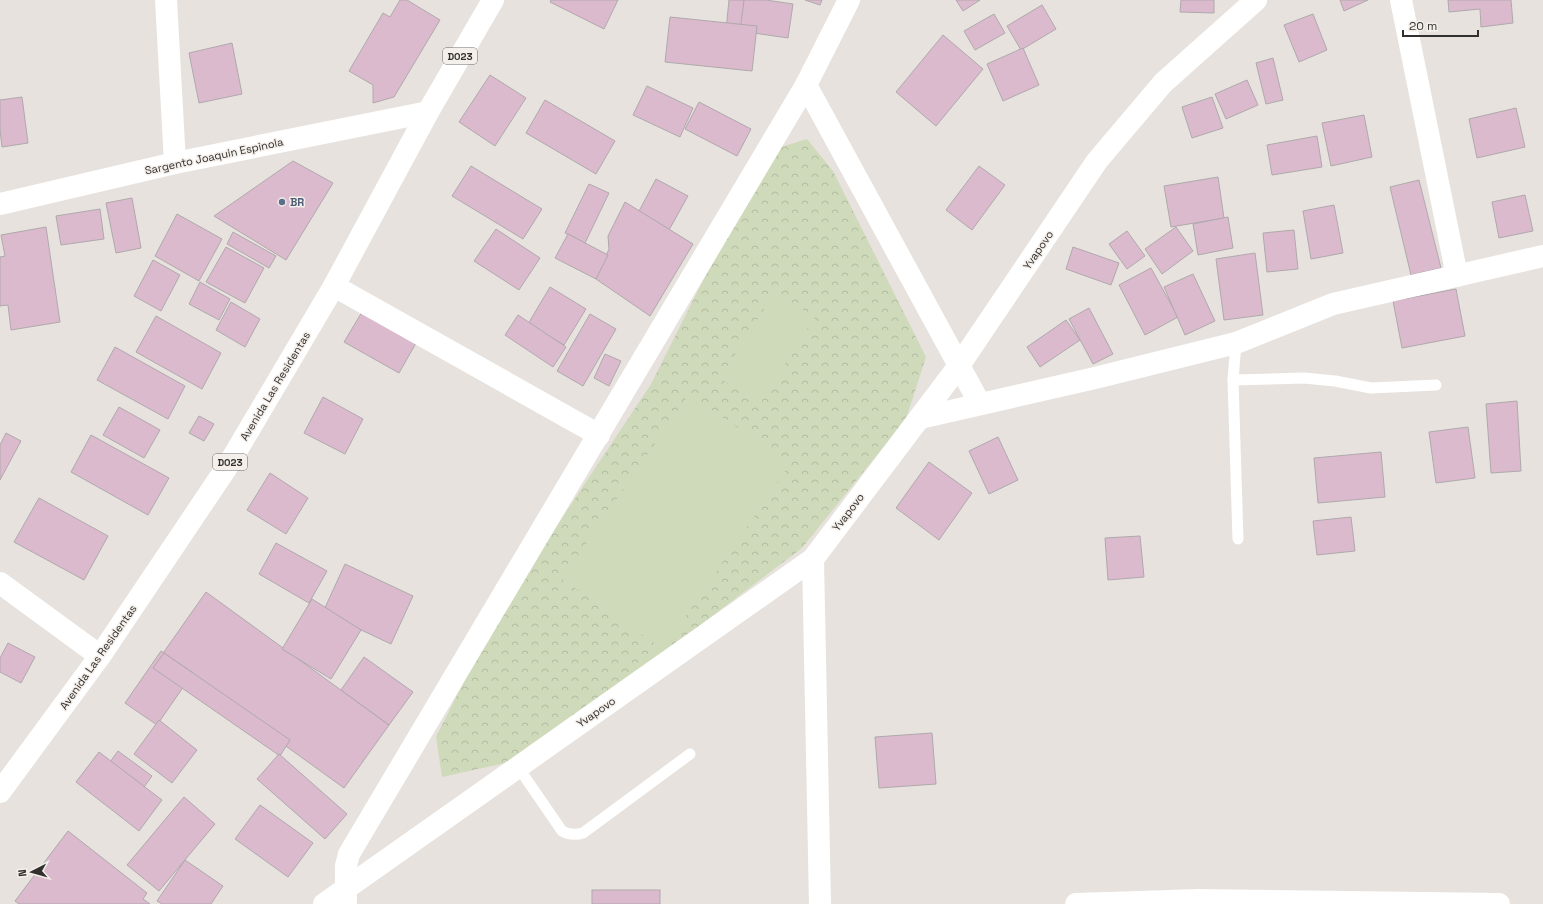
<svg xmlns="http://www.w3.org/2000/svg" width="1543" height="904" viewBox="0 0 1543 904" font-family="'Space Grotesk',sans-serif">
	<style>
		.forest { fill: url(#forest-crowns) }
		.pitch { fill: #cfdabb }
		.building { fill: #dbbace; stroke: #afa9ac }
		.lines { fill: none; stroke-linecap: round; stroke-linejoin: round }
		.service { stroke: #fff; stroke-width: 11 }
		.minor { stroke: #fff; stroke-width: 22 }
		.tertiary { stroke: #fff; stroke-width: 22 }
		.primary { stroke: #fff; stroke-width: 22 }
		.service-dot { fill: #5c6f8a; stroke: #f4efea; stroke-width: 1.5 }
		.labels { text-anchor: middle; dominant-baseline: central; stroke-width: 3; stroke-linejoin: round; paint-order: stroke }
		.shield { fill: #f4efea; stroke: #6c6966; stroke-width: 1 }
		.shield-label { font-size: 10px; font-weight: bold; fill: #32302e }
		.street-label { font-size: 11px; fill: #32302e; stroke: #f4efea }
		.service-label { font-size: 11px; font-weight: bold; fill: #4e5e75; stroke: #f4efea; text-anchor: start }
	</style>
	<defs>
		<pattern id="forest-crowns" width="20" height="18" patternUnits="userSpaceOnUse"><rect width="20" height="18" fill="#cfdabb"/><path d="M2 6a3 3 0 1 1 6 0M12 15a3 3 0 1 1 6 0" fill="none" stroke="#b2bba1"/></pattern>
	</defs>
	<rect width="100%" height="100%" fill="#e7e2dd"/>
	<!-- forest -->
	<path class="forest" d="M807,139L833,171L926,357L906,419L802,548L524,759L442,777L436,737L497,616L651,384L768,151Z"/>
	<!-- pitch -->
	<g class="pitch">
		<path d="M775,292L815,317L760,404L720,378Z"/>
		<path d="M689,394L790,464L663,649L562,579Z"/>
	</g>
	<!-- building -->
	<g class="building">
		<path d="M400,0H407L440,20L394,97L373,103V85L349,71L383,13L390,17Z"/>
		<path d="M551,0H618L604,29L550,2Z"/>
		<path d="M729,0H747L744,32L726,30Z"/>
		<path d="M744,0H766L793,4L788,38L740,31Z"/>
		<path d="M805,0H822L820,5Z"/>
		<path d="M956,0H980L963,11Z"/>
		<path d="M1181,0H1214V13L1180,12Z"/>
		<path d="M1340,0H1368L1344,11Z"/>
		<path d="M1448,0H1511L1513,23L1481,27L1480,9L1449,12Z"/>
		<path d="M1042,5L1056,29L1021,50L1007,26Z"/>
		<path d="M994,14L1005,33L975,50L964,31Z"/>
		<path d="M1313,14L1327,50L1299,62L1284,25Z"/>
		<path d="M670,17L757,26L752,71L665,62Z"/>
		<path d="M943,35L983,69L936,126L896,92Z"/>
		<path d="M232,43L242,94L199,103L189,53Z"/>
		<path d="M1023,48L1039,85L1003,101L987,64Z"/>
		<path d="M1273,58L1283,100L1266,104L1256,63Z"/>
		<path d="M490,75L526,98L495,146L459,122Z"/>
		<path d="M1247,80L1258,105L1226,119L1215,94Z"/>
		<path d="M647,86L693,108L680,137L633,115Z"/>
		<path d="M22,97L28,143L2,147L0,130V100Z"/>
		<path d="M1212,97L1223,128L1192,138L1182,107Z"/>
		<path d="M545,100L615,141L596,174L526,133Z"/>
		<path d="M699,102L751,129L737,156L685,129Z"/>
		<path d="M1516,108L1525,147L1477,158L1469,119Z"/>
		<path d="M1364,115L1372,157L1331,166L1322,123Z"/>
		<path d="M1317,136L1322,167L1272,175L1267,145Z"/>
		<path d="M293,161L333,183L286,260L214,216Z"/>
		<path d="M471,166L542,209L523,239L452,196Z"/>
		<path d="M979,166L1005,185L972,230L946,210Z"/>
		<path d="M1218,177L1224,218L1171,227L1164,186Z"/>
		<path d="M656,179L688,196L669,230L638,213Z"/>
		<path d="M1419,180L1441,268L1411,275L1390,187Z"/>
		<path d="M589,184L609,193L585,243L565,233Z"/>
		<path d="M1525,195L1533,231L1499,238L1492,202Z"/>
		<path d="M132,198L141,248L116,253L106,203Z"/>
		<path d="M625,202L693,244L650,316L596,279L609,249L608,236Z"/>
		<path d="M1334,205L1343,253L1311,259L1303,211Z"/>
		<path d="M100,209L104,239L61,245L56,216Z"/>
		<path d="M177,214L222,239L199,281L155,256Z"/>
		<path d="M1228,217L1233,248L1198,255L1193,224Z"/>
		<path d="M46,227L60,322L11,330L8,305L0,306V257L5,256L1,235Z"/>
		<path d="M1176,227L1193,251L1162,274L1145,249Z"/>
		<path d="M496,229L540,258L519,290L474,261Z"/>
		<path d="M1294,230L1298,269L1267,272L1263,233Z"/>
		<path d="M1127,231L1145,256L1127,269L1109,244Z"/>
		<path d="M233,232L276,256L269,268L227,244Z"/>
		<path d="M568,234L608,255L596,279L555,258Z"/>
		<path d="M226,247L264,268L245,303L206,282Z"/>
		<path d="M1073,247L1119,263L1111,285L1066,269Z"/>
		<path d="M1255,253L1263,315L1224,320L1216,259Z"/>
		<path d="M153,260L180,275L161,311L134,296Z"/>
		<path d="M1151,268L1178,317L1145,335L1119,285Z"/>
		<path d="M1193,274L1215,321L1185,335L1164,287Z"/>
		<path d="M200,282L230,299L219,320L189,304Z"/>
		<path d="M550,287L586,309L564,345L528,324Z"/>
		<path d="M1456,289L1465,336L1402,348L1393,301Z"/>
		<path d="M231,302L260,319L245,347L216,330Z"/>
		<path d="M1089,308L1113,354L1093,364L1069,319Z"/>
		<path d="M362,312L416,343L399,373L344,342Z"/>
		<path d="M590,314L616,329L583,386L557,371Z"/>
		<path d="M518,315L566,347L553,367L505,335Z"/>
		<path d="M156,316L221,353L202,389L136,352Z"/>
		<path d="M1066,320L1080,340L1040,367L1027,347Z"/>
		<path d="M115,347L185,386L168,419L97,380Z"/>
		<path d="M605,354L621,361L609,386L594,378Z"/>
		<path d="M323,397L363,419L345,454L304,433Z"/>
		<path d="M1517,401L1521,471L1491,473L1486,404Z"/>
		<path d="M119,407L160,430L144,458L103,435Z"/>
		<path d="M199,416L214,424L204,441L189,433Z"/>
		<path d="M1468,427L1475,478L1436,483L1429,432Z"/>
		<path d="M6,433L21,441L0,480V445Z"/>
		<path d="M91,435L169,478L148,515L71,472Z"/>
		<path d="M998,437L1018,480L989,494L969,451Z"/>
		<path d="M1381,452L1385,497L1318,503L1314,458Z"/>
		<path d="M929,462L972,493L939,540L896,508Z"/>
		<path d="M270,473L308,498L286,534L247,510Z"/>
		<path d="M39,498L108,536L84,580L14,542Z"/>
		<path d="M1351,517L1355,551L1317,555L1313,521Z"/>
		<path d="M1140,536L1144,577L1108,580L1105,538Z"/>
		<path d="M276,543L327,571L309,603L259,574Z"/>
		<path d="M345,564L413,596L391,644L323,612Z"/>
		<path d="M206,592L389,725L344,788L161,656Z"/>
		<path d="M312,599L361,630L331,679L282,649Z"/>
		<path d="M8,643L35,657L21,683L0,672V658Z"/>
		<path d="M161,651L193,673L157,725L125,703Z"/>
		<path d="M164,653L290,740L280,756L153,668Z"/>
		<path d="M364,657L413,692L389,725L341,690Z"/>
		<path d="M159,720L197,750L172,783L134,754Z"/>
		<path d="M932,733L936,784L879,788L875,737Z"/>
		<path d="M118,751L152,776L144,787L110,762Z"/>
		<path d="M99,752L162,800L139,831L76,782Z"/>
		<path d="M279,754L347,814L325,839L257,779Z"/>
		<path d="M184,797L215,824L159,891L127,865Z"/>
		<path d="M260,805L313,843L288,877L235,839Z"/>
		<path d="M68,831L147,893L143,899L150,904H19L15,901Z"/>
		<path d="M185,860L223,886L211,904H162L157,901Z"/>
		<rect x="592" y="890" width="68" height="14"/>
	</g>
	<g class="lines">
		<!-- service -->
		<g class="service">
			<path d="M1236,343L1233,380L1238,539"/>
			<path d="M1233,380L1304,378L1335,381L1371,388L1436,385"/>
			<path d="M518,767L562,831C569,835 576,835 583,833L690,754"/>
		</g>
		<!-- minor -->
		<g class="minor">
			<path d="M166,0L175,163"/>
			<path d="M1401,0L1457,276"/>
			<path d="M806,85L980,404"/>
			<path d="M334,286L599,435"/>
			<path d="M920,418L1095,378L1236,343L1333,304L1543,256"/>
			<path d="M813,559L820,904"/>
			<path d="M0,583L100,656"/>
			<path d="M346,901V866L349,854L806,85L849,0"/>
			<path d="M324,904L813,559L958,367L1097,161L1163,83L1256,0"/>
			<path d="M1076,904L1199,900L1499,904"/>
		</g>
		<!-- tertiary -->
		<path class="tertiary" d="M0,204L175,163L428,112"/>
		<!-- primary -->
		<path class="primary" d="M0,792L100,656L227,467L334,286L428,112L493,0"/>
	</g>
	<!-- markers -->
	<circle class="service-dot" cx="282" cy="202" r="4"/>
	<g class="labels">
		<!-- shield labels -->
		<g class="shield">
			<rect x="443" y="48" width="34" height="16" rx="3"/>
			<rect x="213" y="454" width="34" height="16" rx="3"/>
		</g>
		<g class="shield-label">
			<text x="460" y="56">D023</text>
			<text x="230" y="462">D023</text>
		</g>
		<!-- street labels -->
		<g class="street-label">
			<text transform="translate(214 156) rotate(-12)">Sargento Joaquin Espinola</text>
			<text transform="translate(1038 250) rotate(-56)">Yvapovo</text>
			<text transform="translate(275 386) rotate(-59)">Avenida Las Residentas</text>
			<text transform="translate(848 512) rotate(-53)">Yvapovo</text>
			<text transform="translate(98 657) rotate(-55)">Avenida Las Residentas</text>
			<text transform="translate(596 712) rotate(-35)">Yvapovo</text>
		</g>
		<!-- service labels -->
		<g class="service-label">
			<text x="290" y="202">BR</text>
		</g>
	</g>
	<!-- north arrow -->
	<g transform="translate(32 872) rotate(264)" stroke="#f4efea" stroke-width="3" paint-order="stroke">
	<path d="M0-3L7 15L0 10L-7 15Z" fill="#32302e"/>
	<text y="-6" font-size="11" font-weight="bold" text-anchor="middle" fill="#32302e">N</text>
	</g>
	<!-- scale -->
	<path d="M1403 30v6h75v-6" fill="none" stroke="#32302e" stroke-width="2"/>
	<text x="1409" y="30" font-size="12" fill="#32302e" stroke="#f4efea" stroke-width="3" paint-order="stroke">20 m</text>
</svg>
